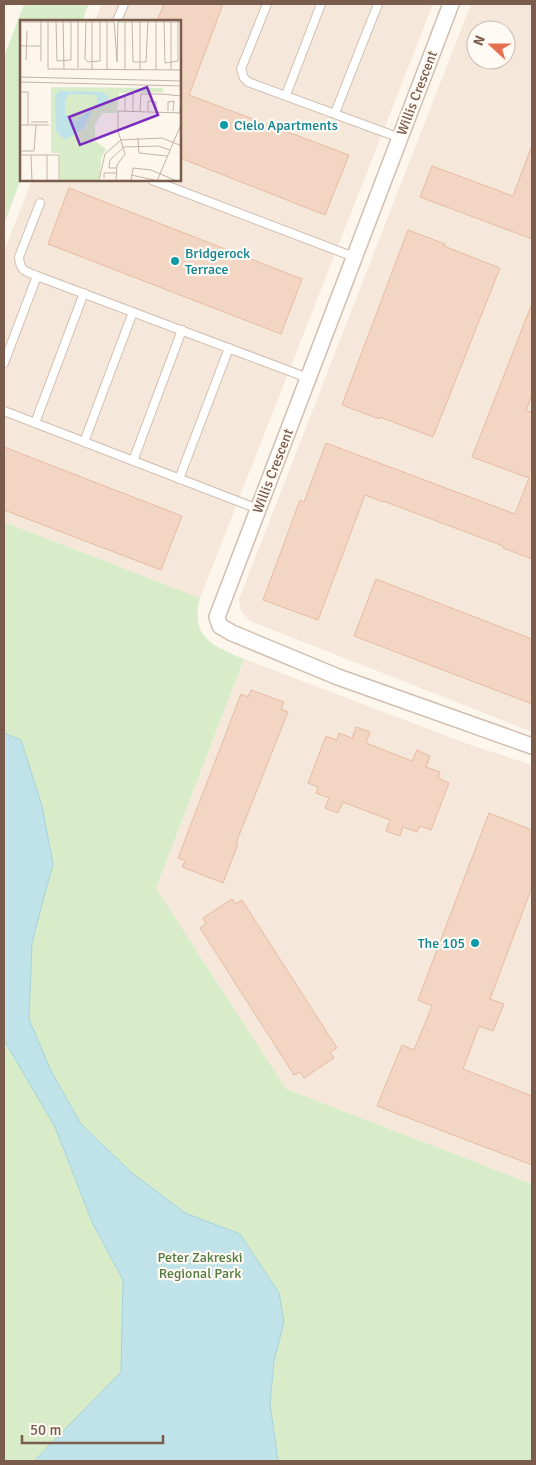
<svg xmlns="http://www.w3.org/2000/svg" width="536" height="1465" viewBox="0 0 536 1465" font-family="Signika,sans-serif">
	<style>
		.residential { fill: #f5e8da; fill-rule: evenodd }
		.green { fill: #d8ecc9 }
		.water { fill: #bfe3e8; stroke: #a5d3da }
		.building { fill: #f3d5c3; stroke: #e6bba3 }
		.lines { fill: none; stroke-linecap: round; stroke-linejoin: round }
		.service-casing { stroke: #d1beb0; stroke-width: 10 }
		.minor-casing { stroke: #d1beb0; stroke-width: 18 }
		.service { stroke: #fff; stroke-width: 8 }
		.minor { stroke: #fff; stroke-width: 15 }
		.culture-dot { fill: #0f9aa8; stroke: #fffaf3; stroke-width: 2 }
		.labels { text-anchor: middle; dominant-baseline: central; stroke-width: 4.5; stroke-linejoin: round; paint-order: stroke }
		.street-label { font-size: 14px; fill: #7a5c4d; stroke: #fffaf3 }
		.culture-label { font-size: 14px; fill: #0d838f; stroke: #fffaf3; text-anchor: start }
		.park-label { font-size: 14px; fill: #537a41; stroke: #fffaf3 }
		.inset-road { fill: none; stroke: #c5b3a7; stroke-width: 1 }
		.view { fill: #7b2cbf; fill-opacity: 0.15; stroke: #7b2cbf; stroke-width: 2.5 }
		.inset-edge { fill: none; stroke: #7a5c4d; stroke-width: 2.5 }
	</style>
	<rect width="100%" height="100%" fill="#fdf6ec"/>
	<!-- residential -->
	<g class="residential">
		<path d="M102,4H433L200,598L4,522V251L32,180H180V21H95Z"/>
		<path d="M471,4H532V732L250,621L241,611L239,599ZM476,30H506V60H476Z"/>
		<path d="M244,659L468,744L532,765V1184L286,1089L156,888Z"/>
	</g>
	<!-- green -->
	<g class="green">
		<path d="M24,4H89L82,21H21V179L4,224V57Z"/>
		<path d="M4,522L200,598C190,638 213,646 244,659L156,888L286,1089L532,1184V1461H4Z"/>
	</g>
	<!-- water -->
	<path class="water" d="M4,733L21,740L42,806L53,864L32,942L29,1019L51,1071L81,1124L132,1173L185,1213L240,1234L279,1293L284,1322L274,1361L270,1404L278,1461H34L121,1372L123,1280L93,1224L55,1127L4,1040Z"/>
	<!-- building -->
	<g class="building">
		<path d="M164,4H223L189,95L349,155L325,215L180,158V21H157Z"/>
		<path d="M531,148L532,149V239L420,197L432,166L513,196Z"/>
		<path d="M69,188L302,279L281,334L48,244Z"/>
		<path d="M408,230L445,244L444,246L500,268L433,437L380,417L379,419L342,405Z"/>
		<path d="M531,306L532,307V395L526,411L532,412V559L503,548V546L383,501V502L365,495L318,620L263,600L300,500L304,502L326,443L515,514L529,478L472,457Z"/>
		<path d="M4,447L182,516L161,570L4,510Z"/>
		<path d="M376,579L532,639V704L354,636Z"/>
		<path d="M251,690L284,702L281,709L288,712L236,843L238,844L223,883L182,867L185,861L178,858L241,694L248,697Z"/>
		<path d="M356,727L370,732L366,743L412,761L417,750L430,756L426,767L440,772L438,778L449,783L431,830L420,826L417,832L403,827L400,836L386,831L390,820L343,802L338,813L325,808L329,798L316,793L318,787L308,783L326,736L337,740L339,733L352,738Z"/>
		<path d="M489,813L532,830V887L490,999L504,1004L493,1031L479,1026L463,1069L532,1096V1165L377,1106L402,1045L414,1050L432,1006L418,1000Z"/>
		<path d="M232,899L236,904L242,900L337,1048L330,1052L334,1058L304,1078L300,1072L294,1075L200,928L206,924L203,918Z"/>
	</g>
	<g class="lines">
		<!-- service casing -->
		<g class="service-casing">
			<g id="service">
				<path d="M267,4L241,69L244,78L248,82L400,138"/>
				<path d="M117,21L124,4"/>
				<path d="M286,95L321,4"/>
				<path d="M335,113L378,4"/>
				<path d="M152,180L354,257"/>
				<path d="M37,276C25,271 20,271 19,257L40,203"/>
				<path d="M4,363L37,276L308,378"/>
				<path d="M4,411L258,509"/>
				<path d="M35,423L84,293"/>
				<path d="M84,442L133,312"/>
				<path d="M133,461L182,330"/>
				<path d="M179,479L229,348"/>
			</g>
		</g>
		<!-- minor casing -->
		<g class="minor-casing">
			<path id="minor" d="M451,4L217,617L220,626L232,633L338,677L532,746"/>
		</g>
		<!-- service -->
		<use href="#service" class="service"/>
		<!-- minor -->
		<use href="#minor" class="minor"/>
	</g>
	<!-- markers -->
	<g class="culture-dot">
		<circle cx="224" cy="125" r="5"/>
		<circle cx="175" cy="261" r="5"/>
		<circle cx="475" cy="943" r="5"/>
	</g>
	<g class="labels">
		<!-- street labels -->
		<g class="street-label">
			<text transform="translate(417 93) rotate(-69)">Willis Crescent</text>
			<text transform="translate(273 471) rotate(-69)">Willis Crescent</text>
		</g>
		<!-- culture labels -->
		<g class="culture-label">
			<text x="234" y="125">Cielo Apartments</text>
			<text x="185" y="253">Bridgerock<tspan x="185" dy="16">Terrace</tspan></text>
			<text x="465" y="943" text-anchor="end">The 105</text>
		</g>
		<!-- park labels -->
		<g class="park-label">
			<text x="200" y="1257">Peter Zakreski<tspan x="200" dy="16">Regional Park</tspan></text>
		</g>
	</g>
	<!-- overview -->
	<g transform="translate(20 20)">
		<rect width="161" height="161" fill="#fdf6ec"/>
		<path d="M31,67L143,68V72L99,73L97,93H83L75,104V121L86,129L81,139L80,157L76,161H40V133H31Z" fill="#d8ecc9"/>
		<path d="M39,71L81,72L88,76V83L73,89L64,108L45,120L36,111L35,75ZM49,74L74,75L77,77V84L56,101L45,94V80Z" fill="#bfe3e8" fill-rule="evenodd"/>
		<path class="inset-road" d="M28,0V49L162,50M36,0L37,41L51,40V0M43,0L44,49M66,0L65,39L68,42L80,41V0M94,0L97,42M112,0L113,42H126L128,0M144,0L145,43L158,41V0M0,2H94M72,2V49M98,2H162M105,2V50M120,2V50M0,26H21M6,40L7,11M21,41V0M97,42L98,0M58,48V0M87,50V0M136,50V0M151,50V2M0,57L162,61M0,62L162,66M0,72H8V105M105,91V75L113,74V91M120,91L121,74H142L161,76L160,93M128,91V81L136,82V91M148,91V82L154,81L153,91M11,102H28M0,111V105H29M0,111V132M118,118L119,133L147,136M0,131H14L16,105M0,135H39V161M11,135L12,161M27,135V161M96,148H89L90,140L104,127L138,126L150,130M111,155L139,161M84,158V153H96M79,160L85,134L101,120L142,118L162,126M96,161L97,145L105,134L98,111V91L162,93M111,161L113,148L131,150L157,161M137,161L162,102"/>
		<path class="view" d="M127,67L138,95L60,125L49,97Z"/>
		<rect width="161" height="161" class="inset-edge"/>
	</g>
	<!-- border -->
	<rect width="536" height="1465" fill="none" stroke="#7a5c4d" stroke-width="10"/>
	<!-- north arrow -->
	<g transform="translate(491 45) rotate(291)"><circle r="24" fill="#fffaf3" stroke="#cabbb1"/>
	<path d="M0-4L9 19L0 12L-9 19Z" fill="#e76f51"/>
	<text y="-8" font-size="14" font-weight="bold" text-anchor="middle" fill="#7a5c4d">N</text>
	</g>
	<!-- scale -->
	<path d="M22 1435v8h141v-8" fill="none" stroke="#7a5c4d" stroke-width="2.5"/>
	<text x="30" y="1435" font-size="15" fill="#7a5c4d" stroke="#fffaf3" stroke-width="4" paint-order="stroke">50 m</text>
</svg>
